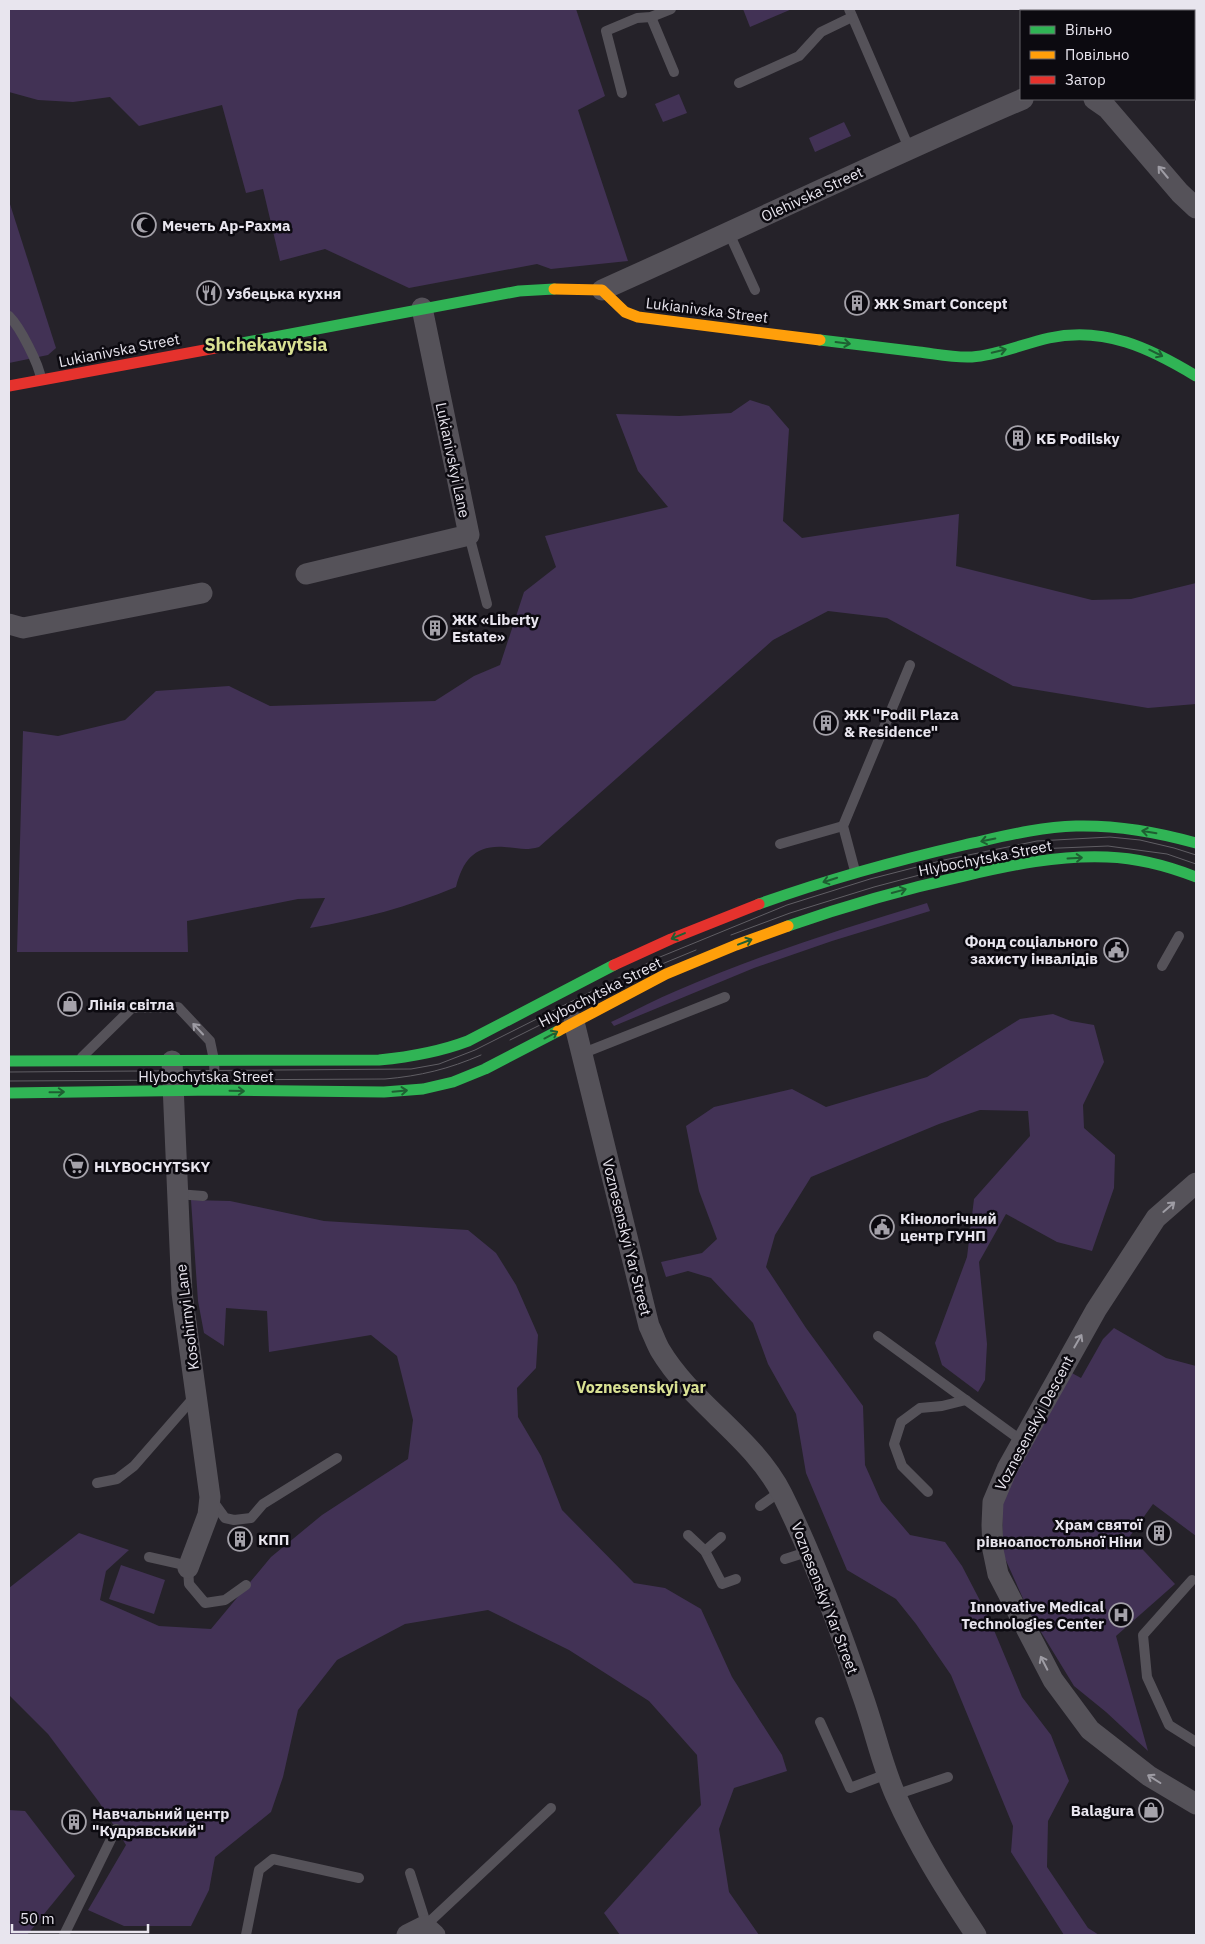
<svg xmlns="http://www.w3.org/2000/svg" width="1205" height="1944" viewBox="0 0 1205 1944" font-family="'IBM Plex Sans',sans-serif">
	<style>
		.green { fill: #423255 }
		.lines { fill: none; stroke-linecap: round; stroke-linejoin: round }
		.lane { stroke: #555259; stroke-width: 10 }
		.street { stroke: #555259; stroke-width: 21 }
		.fast { stroke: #30b455; stroke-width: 11 }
		.slow { stroke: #ff9f0a; stroke-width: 11 }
		.jam { stroke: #e5322d; stroke-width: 11 }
		.tram { stroke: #605e64; stroke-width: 1 }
		.oneway { stroke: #9e9ca4 }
		.oneway2 { stroke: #1e5f32 }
		.labels { text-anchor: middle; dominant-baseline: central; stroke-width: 5; stroke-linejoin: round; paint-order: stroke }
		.street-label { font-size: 15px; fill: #e8e5ee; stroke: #0c0a10 }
		.poi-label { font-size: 15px; font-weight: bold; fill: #e8e5ee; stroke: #0c0a10; text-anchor: start }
		.neighbourhood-label { font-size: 16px; font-weight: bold; fill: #d9e193; stroke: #0c0a10 }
		.quarter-label { font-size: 18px; font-weight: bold; fill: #d9e193; stroke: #0c0a10 }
	</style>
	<rect width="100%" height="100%" fill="#252229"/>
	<!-- green -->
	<g class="green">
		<path d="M9,9H576L605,96L578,110L628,261L551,269L537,264L409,288L325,249L280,261L263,189L246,193L222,105L139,126L110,97L73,102L38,100L9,92Z"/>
		<path d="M743,9H792L750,27Z"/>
		<path d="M679,94L687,113L663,122L655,104Z"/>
		<path d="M844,122L851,136L815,152L809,138Z"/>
		<path d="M9,201L56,348L48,355L9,363Z"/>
		<path d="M750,400L769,406L789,429L783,521L802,538L959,514L956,566L1092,600L1131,599L1196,583V704L1148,708L1013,686L887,618L828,611L773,640L539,847C525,851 518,848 504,847C475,845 463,860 456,887C407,907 363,919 310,928L325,898L298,899L187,921L188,952H17L23,731L58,736L125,720L156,691L229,686L270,706L435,701L474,676L500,665L524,592L556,567L545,536L668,507L638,471L616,414L679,416L731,413Z"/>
		<path d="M927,903L930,911L832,941L754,968L614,1026L611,1022C633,1012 654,1000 676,991C758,955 842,929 927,903Z"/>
		<path d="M1053,1014L1071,1021L1094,1025L1104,1062L1083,1105L1084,1128L1115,1155L1114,1188L1092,1251L1057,1242L1006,1214L979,1262L987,1344L985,1380L978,1392L942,1365L935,1343L967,1257L974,1199L1030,1136L1028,1111L980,1110L939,1124L811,1177L775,1235L766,1267L806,1328L863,1406L865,1465L881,1501L910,1535L945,1542L962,1566L988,1616L1022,1697L1051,1735L1069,1781L1048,1821L1047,1867L1088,1928L1099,1935H1064L1011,1852L1013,1826L951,1675L916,1624L896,1599L847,1570L806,1473L796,1414L768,1364L753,1323L711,1278L688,1271L666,1277L661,1262L702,1253L717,1239L699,1191L686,1126L714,1107L792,1089L826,1107L927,1077L1020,1019Z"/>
		<path d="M191,1200L230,1201L324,1221L468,1230L496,1253L516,1285L538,1335L536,1368L517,1388L518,1417L541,1456L562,1510L634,1583L665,1588L701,1609L732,1677L782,1755L787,1771L734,1788L719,1829L729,1892L759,1935H620L604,1913L701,1805L697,1755L649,1701L569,1650L488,1610L405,1624L337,1660L298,1710L283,1777L271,1812L215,1857L209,1890L191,1926H124L88,1910L126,1845L99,1802L48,1734L9,1695V1588L79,1533L129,1550L106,1571L100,1600L159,1626L211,1629L271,1557L322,1515L408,1459L413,1420L397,1356L371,1335L269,1352L267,1311L226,1308L224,1346L204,1333L198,1301Z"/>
		<path d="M1114,1328L1166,1358L1196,1366V1536L1153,1504L1130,1536L1175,1584L1116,1636L1148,1751L1106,1712L1074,1686L1030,1614L1003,1554L1002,1502L1021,1457L1070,1372L1081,1378L1103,1339Z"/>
		<path d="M121,1565L165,1580L154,1614L109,1599Z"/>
		<path d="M9,1810L25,1811L75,1876L27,1935H9Z"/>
	</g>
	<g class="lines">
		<!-- lane -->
		<g class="lane">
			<path d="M849,9L909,148"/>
			<path d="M1152,9L1153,11"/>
			<path d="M1191,11L1196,9"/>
			<path d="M651,17L674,72"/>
			<path d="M1194,50H1196"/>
			<path d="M739,83L799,56L821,32L852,17"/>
			<path d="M622,93L606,31L637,18L651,17L671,9"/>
			<path d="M729,233L755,290"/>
			<path d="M9,316C20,327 39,364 41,379"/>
			<path d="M469,535L487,604"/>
			<path d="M780,844L843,826"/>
			<path d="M855,871L843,826L910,665"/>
			<path d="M1162,966L1179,936"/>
			<path d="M581,1054L725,997"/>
			<path d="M82,1057L132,1008L178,1007L210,1041L214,1060L215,1089"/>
			<path d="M177,1194L203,1196"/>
			<path d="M878,1336L1022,1441"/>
			<path d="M97,1483L117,1479L134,1466L196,1395"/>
			<path d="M928,1492L902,1466L894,1444L901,1422L920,1408L942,1406L966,1400"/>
			<path d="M212,1500L225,1518L234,1520L251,1518L263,1504L337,1458"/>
			<path d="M760,1506L781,1491"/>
			<path d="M688,1535L705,1551L722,1584L736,1579"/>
			<path d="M705,1551L721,1537"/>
			<path d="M149,1557L189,1566"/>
			<path d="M785,1559L810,1551"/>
			<path d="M188,1568L189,1584L205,1603L225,1600L246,1585"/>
			<path d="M1192,1580L1143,1635L1147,1677L1169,1725L1196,1742"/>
			<path d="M820,1722L850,1788L887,1774"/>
			<path d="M895,1795L948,1777"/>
			<path d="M410,1873L424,1917L425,1926"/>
			<path d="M425,1926L551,1808"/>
			<path d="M64,1935L116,1829"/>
			<path d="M246,1935L259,1870L273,1859L359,1878"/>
		</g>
		<!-- street -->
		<g class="street">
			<path d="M1094,99L1107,108L1180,193L1196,208"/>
			<path d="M602,290C743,227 881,160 1023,99"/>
			<path d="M306,574L469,535L422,308"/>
			<path d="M9,624L23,628L202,593"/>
			<path d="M574,1022L649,1326C653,1334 656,1343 660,1350C692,1404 753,1437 782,1494C814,1558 839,1626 862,1694C874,1727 881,1762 895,1794C917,1844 946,1890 976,1935"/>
			<path d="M172,1061L182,1293L210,1497L208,1515L188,1568"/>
			<path d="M1196,1183L1156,1218L1096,1310L1007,1469L993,1502L992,1525L993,1550L998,1574L1053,1680L1090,1730L1149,1776L1196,1804"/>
			<path d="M407,1935L425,1926L435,1935"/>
		</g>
		<!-- fast -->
		<g class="fast">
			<path d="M820,340C853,344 886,348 919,352C936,354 954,358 972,357C998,355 1023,344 1049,338C1104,326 1150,348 1196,376"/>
			<path d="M221,347L519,291L554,289"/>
			<path d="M759,904C826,880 894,861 964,845C1001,837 1038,827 1076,826C1117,825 1157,832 1196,843"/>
			<path d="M788,926C845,906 904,889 964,876C1011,865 1059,855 1107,857C1137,858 1168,866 1196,877"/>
			<path d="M9,1061L379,1060C410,1057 439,1052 468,1041L614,965"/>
			<path d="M9,1093L215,1090L384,1092L423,1089L453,1082L485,1069L558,1031"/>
		</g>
		<!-- slow -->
		<g class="slow">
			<path d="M554,289L602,290L625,312L638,317L820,340"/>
			<path d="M558,1031L666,974L736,945L788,926"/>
		</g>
		<!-- jam -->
		<g class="jam">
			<path d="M9,386L221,347"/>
			<path d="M614,965L671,939L759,904"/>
		</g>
		<!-- tram -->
		<g class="tram">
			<path d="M731,935L790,913L874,887L946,868L1036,849L1108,846L1167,854L1196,864"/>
			<path d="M510,1040L662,964L696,950"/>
			<path d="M9,1072L411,1069L439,1064L475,1050L660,957L787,905L870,879L944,860L1037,841L1110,837L1140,840L1174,848L1196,855"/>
			<path d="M9,1081L385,1079C420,1076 449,1069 481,1055"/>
		</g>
	</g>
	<!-- one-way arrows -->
	<defs><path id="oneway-shaft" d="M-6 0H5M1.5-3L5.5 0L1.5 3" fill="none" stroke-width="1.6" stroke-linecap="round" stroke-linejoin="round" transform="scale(1.25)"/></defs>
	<g class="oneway">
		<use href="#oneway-shaft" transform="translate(1163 172) rotate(-130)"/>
		<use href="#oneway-shaft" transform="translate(198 1029) rotate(-133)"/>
		<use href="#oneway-shaft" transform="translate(1169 1207) rotate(-41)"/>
		<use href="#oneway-shaft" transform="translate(1078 1341) rotate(-60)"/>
		<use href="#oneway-shaft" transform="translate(1044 1663) rotate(-117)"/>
		<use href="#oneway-shaft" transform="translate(1154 1779) rotate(-148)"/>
	</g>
	<g class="oneway2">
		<use href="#oneway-shaft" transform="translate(843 343) rotate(7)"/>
		<use href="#oneway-shaft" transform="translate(999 351) rotate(-13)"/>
		<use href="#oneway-shaft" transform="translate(1156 353) rotate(26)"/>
		<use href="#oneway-shaft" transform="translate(1149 832) rotate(-171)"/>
		<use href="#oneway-shaft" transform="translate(988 840) rotate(168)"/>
		<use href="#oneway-shaft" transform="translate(1075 858) rotate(-3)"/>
		<use href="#oneway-shaft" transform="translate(830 880) rotate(162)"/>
		<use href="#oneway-shaft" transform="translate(899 891) rotate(-15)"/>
		<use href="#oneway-shaft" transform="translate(678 936) rotate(157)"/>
		<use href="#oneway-shaft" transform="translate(745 942) rotate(-21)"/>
		<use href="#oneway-shaft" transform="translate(551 1035) rotate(-28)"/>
		<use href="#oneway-shaft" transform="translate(237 1091) rotate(1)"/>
		<use href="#oneway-shaft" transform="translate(400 1091) rotate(-5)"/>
		<use href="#oneway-shaft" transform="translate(57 1092) rotate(-1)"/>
	</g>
	<!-- icons -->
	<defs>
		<g id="mosque-ring" transform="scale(1.25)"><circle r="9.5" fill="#0c0a10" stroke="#a4a1a9" stroke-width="1.5"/><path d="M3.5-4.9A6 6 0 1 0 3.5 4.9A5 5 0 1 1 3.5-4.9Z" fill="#a4a1a9"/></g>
		<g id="restaurant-ring" transform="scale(1.25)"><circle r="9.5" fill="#0c0a10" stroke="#a4a1a9" stroke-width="1.5"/><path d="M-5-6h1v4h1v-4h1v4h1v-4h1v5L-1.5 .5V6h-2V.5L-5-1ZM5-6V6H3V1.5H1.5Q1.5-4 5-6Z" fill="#a4a1a9"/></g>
		<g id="building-ring" transform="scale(1.25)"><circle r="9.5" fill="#0c0a10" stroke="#a4a1a9" stroke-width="1.5"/><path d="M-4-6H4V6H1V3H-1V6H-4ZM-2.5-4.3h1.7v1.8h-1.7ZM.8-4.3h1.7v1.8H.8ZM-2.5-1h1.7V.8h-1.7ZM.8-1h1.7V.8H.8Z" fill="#a4a1a9"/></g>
		<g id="civic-ring" transform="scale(1.25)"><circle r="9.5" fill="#0c0a10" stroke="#a4a1a9" stroke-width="1.5"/><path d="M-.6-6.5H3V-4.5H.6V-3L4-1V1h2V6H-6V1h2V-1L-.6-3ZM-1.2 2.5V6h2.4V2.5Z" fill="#a4a1a9"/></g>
		<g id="shop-ring" transform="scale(1.25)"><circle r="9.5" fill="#0c0a10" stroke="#a4a1a9" stroke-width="1.5"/><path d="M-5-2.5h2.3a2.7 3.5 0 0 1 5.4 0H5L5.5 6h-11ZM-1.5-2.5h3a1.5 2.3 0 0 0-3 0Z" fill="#a4a1a9"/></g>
		<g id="supermarket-ring" transform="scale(1.25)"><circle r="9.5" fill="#0c0a10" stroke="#a4a1a9" stroke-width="1.5"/><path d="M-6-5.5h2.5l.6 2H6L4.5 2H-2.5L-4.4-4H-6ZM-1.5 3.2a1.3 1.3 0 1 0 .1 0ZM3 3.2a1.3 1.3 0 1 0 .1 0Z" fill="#a4a1a9"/></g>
		<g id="hospital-ring" transform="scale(1.25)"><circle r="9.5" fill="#0c0a10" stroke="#a4a1a9" stroke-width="1.5"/><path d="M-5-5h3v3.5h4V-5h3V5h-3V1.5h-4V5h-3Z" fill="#a4a1a9"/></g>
	</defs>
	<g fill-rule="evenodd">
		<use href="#mosque-ring" x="144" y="225"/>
		<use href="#restaurant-ring" x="209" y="293"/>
		<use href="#building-ring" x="857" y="303"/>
		<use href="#building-ring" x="1018" y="438"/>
		<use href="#building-ring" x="435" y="628"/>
		<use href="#building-ring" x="826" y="723"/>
		<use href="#civic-ring" x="1116" y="950"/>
		<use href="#shop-ring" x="70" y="1004"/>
		<use href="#supermarket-ring" x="76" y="1166"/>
		<use href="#civic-ring" x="882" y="1227"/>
		<use href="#building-ring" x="1159" y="1533"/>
		<use href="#building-ring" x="240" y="1539"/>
		<use href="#hospital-ring" x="1121" y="1615"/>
		<use href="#shop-ring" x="1151" y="1810"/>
		<use href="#building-ring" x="74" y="1822"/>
	</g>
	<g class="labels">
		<!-- street labels -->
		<g class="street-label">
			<text transform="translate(812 194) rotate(-25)">Olehivska Street</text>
			<text transform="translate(707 310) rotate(7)">Lukianivska Street</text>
			<text transform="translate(119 350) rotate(-11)">Lukianivska Street</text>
			<text transform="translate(453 460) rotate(78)">Lukianivskyi Lane</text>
			<text transform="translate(985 858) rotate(-11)">Hlybochytska Street</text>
			<text transform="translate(600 992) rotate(-27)">Hlybochytska Street</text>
			<text x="206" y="1076">Hlybochytska Street</text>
			<text transform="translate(627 1237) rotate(76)">Voznesenskyi Yar Street</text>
			<text transform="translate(187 1317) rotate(-97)">Kosohirnyi Lane</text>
			<text transform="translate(1034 1423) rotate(-62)">Voznesenskyi Descent</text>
			<text transform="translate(825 1598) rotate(69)">Voznesenskyi Yar Street</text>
		</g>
		<!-- poi labels -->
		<g class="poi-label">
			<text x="162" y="225">Мечеть Ар-Рахма</text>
			<text x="226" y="293">Узбецька кухня</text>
			<text x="874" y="303">ЖК Smart Concept</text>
			<text x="1036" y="438">КБ Podilsky</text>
			<text x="452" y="619">ЖК «Liberty<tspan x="452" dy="17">Estate»</tspan></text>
			<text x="844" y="714">ЖК "Podil Plaza<tspan x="844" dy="17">&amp; Residence"</tspan></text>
			<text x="1098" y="941" text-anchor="end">Фонд соціального<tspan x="1098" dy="17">захисту інвалідів</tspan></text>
			<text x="88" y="1004">Лінія світла</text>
			<text x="94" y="1166">HLYBOCHYTSKY</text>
			<text x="900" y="1218">Кінологічний<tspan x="900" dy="17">центр ГУНП</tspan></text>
			<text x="1142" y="1524" text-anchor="end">Храм святої<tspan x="1142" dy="17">рівноапостольної Ніни</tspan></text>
			<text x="258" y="1539">КПП</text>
			<text x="1104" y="1606" text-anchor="end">Innovative Medical<tspan x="1104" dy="17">Technologies Center</tspan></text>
			<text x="1134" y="1810" text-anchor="end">Balagura</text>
			<text x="92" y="1813">Навчальний центр<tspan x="92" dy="17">"Кудрявський"</tspan></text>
		</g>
		<!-- neighbourhood labels -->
		<g class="neighbourhood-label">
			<text x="641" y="1387">Voznesenskyi yar</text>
		</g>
		<!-- quarter labels -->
		<g class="quarter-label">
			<text x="266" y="344">Shchekavytsia</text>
		</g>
	</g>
	<!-- border -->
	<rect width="1205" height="1944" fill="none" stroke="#e8e5ee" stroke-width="20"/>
	<!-- legend -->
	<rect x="1020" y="10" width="175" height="90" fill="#0c0a10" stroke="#646269"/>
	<rect x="1030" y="26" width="25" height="8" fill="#30b455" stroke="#646269"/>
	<text x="1065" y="35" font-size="15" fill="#e8e5ee">Вільно</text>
	<rect x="1030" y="51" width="25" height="8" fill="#ff9f0a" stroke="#646269"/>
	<text x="1065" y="60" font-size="15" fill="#e8e5ee">Повільно</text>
	<rect x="1030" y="76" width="25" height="8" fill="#e5322d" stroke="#646269"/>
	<text x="1065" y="85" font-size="15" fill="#e8e5ee">Затор</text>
	<!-- scale -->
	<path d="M12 1924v8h136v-8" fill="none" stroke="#e8e5ee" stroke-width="2.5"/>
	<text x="20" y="1924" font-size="15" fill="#e8e5ee" stroke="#0c0a10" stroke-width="4" paint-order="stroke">50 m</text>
</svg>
